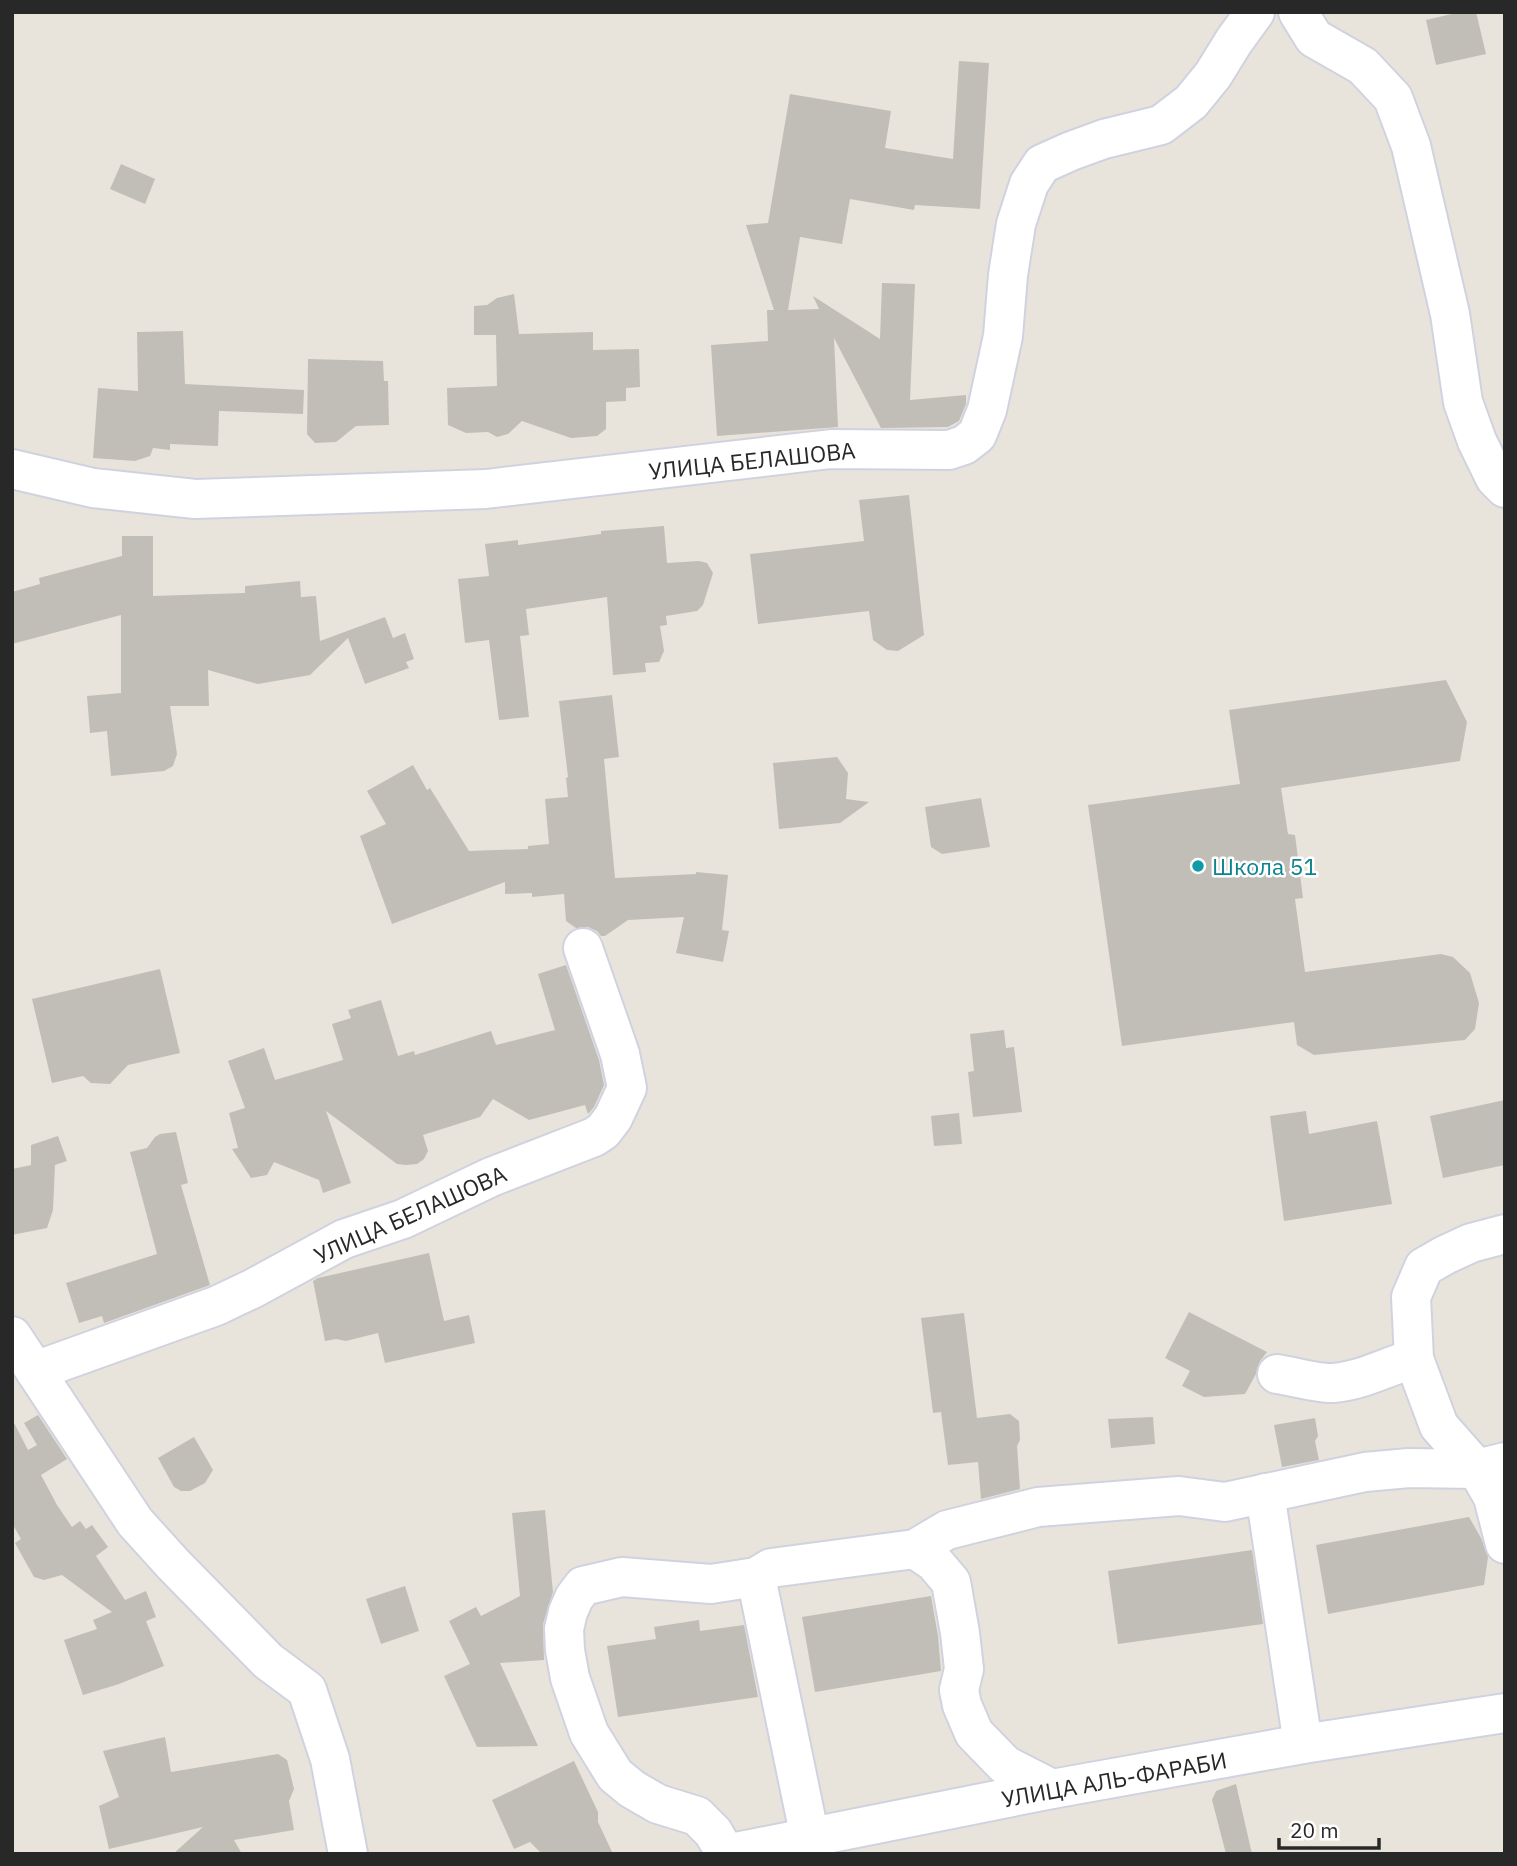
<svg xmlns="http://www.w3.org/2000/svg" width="1517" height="1866" viewBox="0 0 1517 1866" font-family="'IBM Plex Sans',sans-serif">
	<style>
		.building { fill: #c1beb7 }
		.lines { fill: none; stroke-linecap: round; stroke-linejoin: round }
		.minor-casing { stroke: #d0d2e0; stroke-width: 42 }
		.minor { stroke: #fff; stroke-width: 38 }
		.culture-dot { fill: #0f9aa8; stroke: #fff; stroke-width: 2.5 }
		.labels { text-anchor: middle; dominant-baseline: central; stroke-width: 5; stroke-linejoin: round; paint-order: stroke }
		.street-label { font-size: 23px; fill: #282828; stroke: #fff }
		.culture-label { font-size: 23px; fill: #0d838f; stroke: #fff; text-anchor: start }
	</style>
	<rect width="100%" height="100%" fill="#e9e4db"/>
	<!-- building -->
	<g class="building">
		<path d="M1460,12H1476L1486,54L1436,65L1426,20Z"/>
		<path d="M959,61L989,63L980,209L915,205L914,210L850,199L842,244L800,237L788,310L819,309L813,296L880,339L882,283L915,284L910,400L966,395V404L959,421L948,427L881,428L834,338L838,427L717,436L711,345L768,341L767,310H774L746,225L768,223L790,94L891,111L885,148L953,159Z"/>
		<path d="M121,164L155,179L145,204L110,189Z"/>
		<path d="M514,294L519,334L593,332V350L639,349L640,387L626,388V401L606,402V429L597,436L571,438L522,421L508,434L497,437L488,432L466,433L448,425L447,388L497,386L496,335H474V306L487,305L497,298Z"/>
		<path d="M183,331L185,384L304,390L303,414L219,411L218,446L170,444V450L153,448L150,456L135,461L93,458L98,388L138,391L137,332Z"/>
		<path d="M308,359L383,361L384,381H388L389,425L356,426L336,442L315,443L307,434Z"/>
		<path d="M909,495L924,635L898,651L887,650L873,640L869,611L758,624L750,554L864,541L859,500Z"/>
		<path d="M664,526L667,563L699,561L707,563L713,573L703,605L697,611L666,616L667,625L660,626L664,651L659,662L645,663L646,672L613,675L607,597L526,609L529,635L520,636L529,717L499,720L489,640L465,643L458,579L489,576L485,544L518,540V545L601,534V531Z"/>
		<path d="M122,536H153V596L245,593V586L300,581L301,597L316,596L320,641L385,617L393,638L405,633L414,659L406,662L409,668L365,684L348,638L310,675L258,684L208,670L209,706H170L177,754L173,766L164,771L111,776L107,731L90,733L87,696L121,693V615L12,644V592L40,584L39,578L122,556Z"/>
		<path d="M1446,680L1467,722L1460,761L1281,788L1288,834L1295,835L1303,898L1295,899L1305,972L1441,954L1453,957L1470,973L1479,1003L1475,1029L1465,1040L1314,1055L1297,1045L1294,1022L1122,1046L1088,805L1240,784L1229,710Z"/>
		<path d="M612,695L619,757L604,759L615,878L696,874V872L728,875L722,930L729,931L723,962L676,953L684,917L628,920L605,936H601L597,931L588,927L576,928L566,921L564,894L532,897V893L505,894V882L392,924L360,836L386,824L367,791L413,765L427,790L430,788L469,851L528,849V846L549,844L545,799L568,797L566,778L568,777L559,701Z"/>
		<path d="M837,757L848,773L846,799L869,802L840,823L779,829L773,763Z"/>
		<path d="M981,798L990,847L942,854L931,847L925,807Z"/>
		<path d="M566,965L599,1060L604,1085L594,1107L588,1114L585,1105L529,1120L493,1099L480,1117L423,1135L428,1151L424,1159L417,1164L406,1165L397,1164L326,1111L351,1183L323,1193L319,1180L274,1162L267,1175L251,1178L232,1149L238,1148L229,1113L245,1108L228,1061L264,1048L275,1080L343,1060L332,1024L351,1018L348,1010L381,1000L398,1056L414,1051L415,1055L491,1031L496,1045L555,1030L538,974Z"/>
		<path d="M160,969L180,1053L128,1065L110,1084L91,1083L83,1076L52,1083L32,999Z"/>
		<path d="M1004,1030L1006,1048L1014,1047L1022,1112L973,1117L968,1072L974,1071L970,1034Z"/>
		<path d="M1505,1100V1165L1443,1178L1430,1116Z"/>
		<path d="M1306,1111L1309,1134L1377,1121L1392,1204L1284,1221L1270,1116Z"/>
		<path d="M959,1113L962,1144L934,1146L931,1116Z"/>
		<path d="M176,1132L188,1183L181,1185L210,1285L104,1323L102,1316L79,1323L66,1283L157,1254L130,1152L147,1148L155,1137L160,1134Z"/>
		<path d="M58,1136L67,1161L55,1165L53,1210L47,1228L12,1235V1169L31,1165V1145Z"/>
		<path d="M429,1253L444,1321L469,1315L475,1343L385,1363L378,1333L346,1341L336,1339L325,1341L313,1281L318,1278Z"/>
		<path d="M1189,1312L1267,1352L1260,1361L1256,1374L1245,1394L1204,1397L1182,1386L1190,1371L1165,1358Z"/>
		<path d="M964,1313L977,1418L1010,1414L1019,1421L1020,1440L1017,1446L1020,1489L981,1499L978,1462L948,1465L941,1412L933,1413L921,1318Z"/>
		<path d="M38,1415L67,1459L41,1475L57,1505L72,1527L80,1521L86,1529L92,1525L108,1547L96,1556L125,1600L146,1591L156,1617L146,1621L164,1666L119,1684L83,1695L64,1640L97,1629L93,1620L112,1612L62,1575L44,1580L34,1577L15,1543L21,1539L12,1523V1419L28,1450L37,1445L24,1423Z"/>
		<path d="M1153,1417L1155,1444L1111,1448L1108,1419Z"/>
		<path d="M1315,1418L1318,1436L1315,1441L1319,1460L1282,1467L1274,1425Z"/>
		<path d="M194,1437L213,1470L205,1483L190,1491H181L174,1487L158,1458Z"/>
		<path d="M545,1510L553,1592L543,1624L544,1660L500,1663L538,1746L477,1747L444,1676L470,1664L449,1621L476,1607L481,1616L520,1596L512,1513Z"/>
		<path d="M1469,1517L1481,1538L1488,1557L1484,1585L1328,1614L1316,1545Z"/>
		<path d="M1252,1550L1263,1624L1118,1644L1108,1571Z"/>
		<path d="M405,1586L419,1631L381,1644L366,1599Z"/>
		<path d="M931,1596L938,1636L941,1671L815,1692L802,1617Z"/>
		<path d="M699,1620L700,1631L744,1625L758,1697L618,1717L607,1646L656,1639L654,1627Z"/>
		<path d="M165,1737L171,1772L278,1754L287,1760L294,1789L289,1801L294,1830L234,1840L242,1854H173L203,1827L109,1849L99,1806L119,1797L103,1751Z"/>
		<path d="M574,1761L598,1812V1822L613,1854H542L530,1842L514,1849L492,1800Z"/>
		<path d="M1236,1784L1252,1854H1226L1212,1800L1216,1791Z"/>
	</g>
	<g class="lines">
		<!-- minor casing -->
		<g class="minor-casing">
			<g id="minor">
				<path d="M1298,12L1314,38L1363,66L1393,98L1411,146L1450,314L1463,402L1477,441L1495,478L1505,488"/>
				<path d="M12,469L93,488L195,499L486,489L831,449L949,450L964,445L977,435L987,410L1003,336L1008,275L1016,224L1029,184L1042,164L1071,151L1104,139L1161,125L1191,102L1213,75L1234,41L1255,12"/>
				<path d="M1505,1234L1471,1243L1445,1255L1424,1267L1411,1297L1414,1359L1439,1426L1477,1469L1493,1497L1505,1544"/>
				<path d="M12,1336L135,1522L173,1564L268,1661L307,1690L330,1759L348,1854"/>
				<path d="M35,1371L216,1306L252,1289L344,1239L403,1219L491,1177L594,1137L603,1131L613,1118L627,1088L620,1054L583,948"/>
				<path d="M1277,1374C1292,1376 1319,1384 1333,1383C1362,1381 1387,1366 1414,1359"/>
				<path d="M1265,1493L1303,1744"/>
				<path d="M915,1549L934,1562L951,1582L960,1633L964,1669L959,1690L962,1705L974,1733L1005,1765L1052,1789"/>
				<path d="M756,1577L810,1838"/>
				<path d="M726,1854L713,1832L697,1816L658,1804L632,1789L615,1775L589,1733L570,1678L565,1650L564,1629L568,1612L574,1598L583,1586L622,1577L711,1584L756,1577L771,1568L915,1549L947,1530L1038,1507L1179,1496L1225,1502L1365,1472L1409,1468L1477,1469L1505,1462"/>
				<path d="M726,1854L1052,1789L1303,1744L1505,1713"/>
			</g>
		</g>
		<!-- minor -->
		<use href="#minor" class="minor"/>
	</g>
	<!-- markers -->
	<circle class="culture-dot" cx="1198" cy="866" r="7"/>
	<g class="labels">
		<!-- street labels -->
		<g class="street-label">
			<text transform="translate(752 460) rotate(-6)">УЛИЦА БЕЛАШОВА</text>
			<text transform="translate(410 1214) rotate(-24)">УЛИЦА БЕЛАШОВА</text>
			<text transform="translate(1114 1779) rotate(-10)">УЛИЦА АЛЬ-ФАРАБИ</text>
		</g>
		<!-- culture labels -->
		<g class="culture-label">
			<text x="1212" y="866">Школа 51</text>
		</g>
	</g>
	<!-- border -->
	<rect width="1517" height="1866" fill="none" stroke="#282828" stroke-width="28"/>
	<!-- scale -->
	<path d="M1279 1838v10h100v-10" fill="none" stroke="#282828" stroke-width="3.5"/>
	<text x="1290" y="1838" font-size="21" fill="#282828" stroke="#ffffff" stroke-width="5" paint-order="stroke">20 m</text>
</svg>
